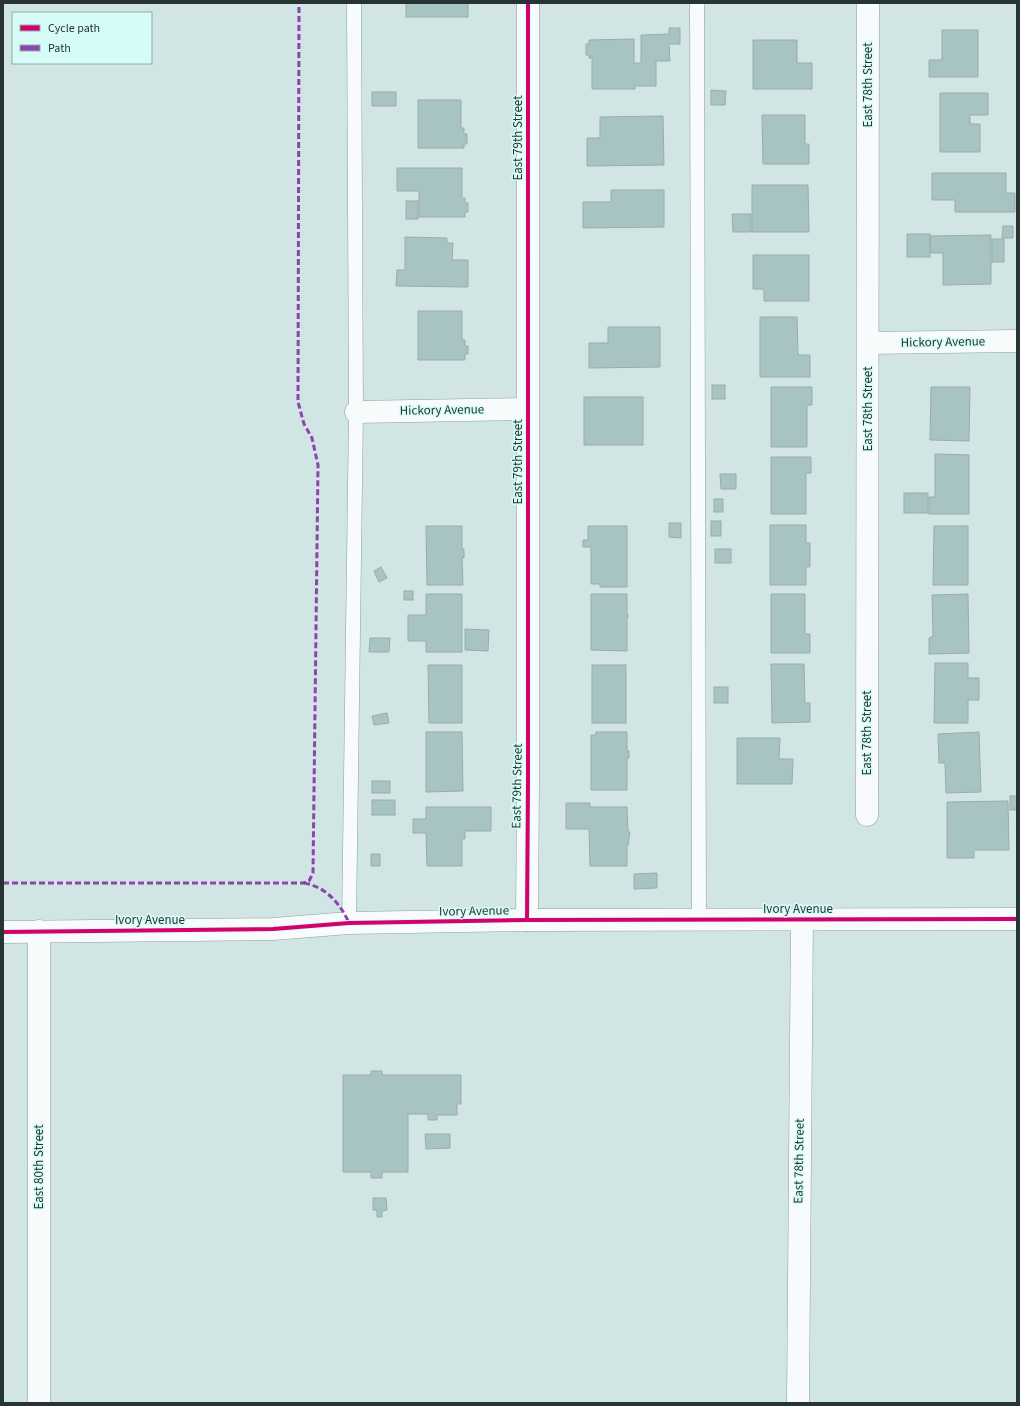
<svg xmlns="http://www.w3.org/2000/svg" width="1020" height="1406" viewBox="0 0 1020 1406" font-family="'Source Sans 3',sans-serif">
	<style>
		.building { fill: #a8c4c2; stroke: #9babaa }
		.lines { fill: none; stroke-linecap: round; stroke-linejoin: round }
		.lane-casing { stroke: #8e9e9c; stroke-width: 15 }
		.street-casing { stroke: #8e9e9c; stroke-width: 23 }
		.lane { stroke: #f8fbfb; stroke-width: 14 }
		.street { stroke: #f8fbfb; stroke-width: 22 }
		.quiet { stroke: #8e44ad; stroke-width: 3; stroke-dasharray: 6 3; stroke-linecap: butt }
		.cycleway-casing { stroke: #d6fcf8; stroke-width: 6 }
		.cycleway { stroke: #d6006c; stroke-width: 4 }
		.labels { text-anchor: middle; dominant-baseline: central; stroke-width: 3; stroke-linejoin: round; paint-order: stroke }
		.street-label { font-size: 13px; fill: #263534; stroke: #d6fcf8 }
	</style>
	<rect width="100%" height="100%" fill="#d1e6e4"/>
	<!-- building -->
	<g class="building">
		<rect x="406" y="3" width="62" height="14"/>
		<path d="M669,28H680V44H669L670,61H656V86H635V89H592V58H589V55H586V44H589V40L634,39V63H641V35L669,34Z"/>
		<path d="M942,30H978V77H929V60H942Z"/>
		<path d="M753,40H797V63H812V89H753Z"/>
		<path d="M711,90L726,91L725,105H711Z"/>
		<rect x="372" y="92" width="24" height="14"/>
		<path d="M940,93H988V115H970V124H980V152H940Z"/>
		<path d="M418,100H461V128H464V134H467V144H464V148H418Z"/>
		<path d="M762,115H805V144H809V164H763Z"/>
		<path d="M663,116L664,165L587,166V138H600V117Z"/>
		<path d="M397,168H462V198H465V203H468V212H465V217H419V191H397Z"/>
		<path d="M932,173H1006V193H1015V212H955V200H932Z"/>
		<path d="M752,185H808L809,232H752Z"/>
		<path d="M611,190H664V227L583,228V202H611Z"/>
		<rect x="406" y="201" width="12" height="18"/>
		<path d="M732,214H751V232H733Z"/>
		<path d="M1003,226H1013V238H1002Z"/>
		<rect x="907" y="234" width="23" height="23"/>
		<path d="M991,235V284L943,285V253H931L930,236Z"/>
		<path d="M405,237L447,238V243H453L452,260H468V287L396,286L397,270H405Z"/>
		<rect x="992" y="239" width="12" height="23"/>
		<path d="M753,255H809V301H764V289H753Z"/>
		<path d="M418,311H462V340H465V346H468V354H465V360H418Z"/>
		<path d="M760,317H797L798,355H810V377H760Z"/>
		<path d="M608,327H660V367L589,368V343H608Z"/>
		<rect x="712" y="385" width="13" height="14"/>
		<path d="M771,387H812V405H807V447H771Z"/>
		<path d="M931,387H970L969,441L930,440Z"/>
		<rect x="584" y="397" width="59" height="48"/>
		<path d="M935,454L969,455V514H929V497H935Z"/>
		<path d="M771,457H811V473H806V514H771Z"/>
		<path d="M720,474H736V489H721Z"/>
		<rect x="904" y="493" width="24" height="20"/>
		<rect x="714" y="499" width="9" height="13"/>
		<rect x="711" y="521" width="10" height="15"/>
		<path d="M669,523H681V538L669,537Z"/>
		<path d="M770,525H806V543H810V567H806V585H770Z"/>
		<path d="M426,526H462V549H464V558H462L463,585H427Z"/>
		<path d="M588,526H627V587H600V584H591V547H583V540H588Z"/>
		<path d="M934,526H968V585H933Z"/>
		<rect x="715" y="549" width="16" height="14"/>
		<path d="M381,567L387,578L379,582L374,571Z"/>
		<rect x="404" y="591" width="9" height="9"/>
		<path d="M426,594H462V652H426V641H408V615H426Z"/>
		<path d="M591,594H627V614H628V618H627V651L591,650Z"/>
		<path d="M771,594H805V634H810V653H771Z"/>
		<path d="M968,594L969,653L929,654V638L933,636L932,595Z"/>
		<path d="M465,629L489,630L488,651L465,650Z"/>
		<path d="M370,638H390L389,652H369Z"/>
		<path d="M935,663H968V678H979V700H968V723H934Z"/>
		<path d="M771,664H804L805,703H810V722L772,723Z"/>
		<path d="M428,665H462V723H429Z"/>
		<rect x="592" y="665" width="34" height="58"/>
		<rect x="714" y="687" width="14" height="16"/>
		<path d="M387,713L389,723L374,725L372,716Z"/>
		<path d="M426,732H462L463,791L426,792Z"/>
		<path d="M596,732H627V751H629V758H627V790H591V735H596Z"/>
		<path d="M979,732L981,792L946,793L945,763H939L938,734Z"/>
		<path d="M737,738H780L779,759H793L792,784H737Z"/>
		<rect x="372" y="781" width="18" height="12"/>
		<rect x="1010" y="796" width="7" height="14"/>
		<rect x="372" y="800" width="23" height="15"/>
		<path d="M1008,801L1009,850H974V858H947V802Z"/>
		<path d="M566,803H590V807H627L628,832H630L628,846H627V866H590L589,829H566Z"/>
		<path d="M426,807H491V831H465V839H462V866H427L426,833H413V819H426Z"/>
		<rect x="371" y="854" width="9" height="12"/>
		<path d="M657,873V888L634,889V874Z"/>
		<path d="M371,1071H382V1075H461V1104H457V1115H437V1120H428V1114H408V1172H382V1178H371V1172H343V1075H371Z"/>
		<path d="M425,1134H450V1148L426,1149Z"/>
		<path d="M373,1198H386L387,1210L382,1211V1217H377V1210H373Z"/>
	</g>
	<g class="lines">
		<!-- lane casing -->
		<g class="lane-casing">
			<g id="lane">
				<path d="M697,3L699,920"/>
				<path d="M349,923L356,412L354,3"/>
			</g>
		</g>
		<!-- street casing -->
		<g class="street-casing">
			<g id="street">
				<path d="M868,343L1017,341"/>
				<path d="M356,412L527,409"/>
				<path d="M867,815L868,3"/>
				<path d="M527,920L528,782V3"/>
				<path d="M39,931V1403"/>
				<path d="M3,932L273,929L349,923L527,920L1017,919"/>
				<path d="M798,1403L802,919"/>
			</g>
		</g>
		<!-- lane -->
		<use href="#lane" class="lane"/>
		<!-- street -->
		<use href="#street" class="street"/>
		<!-- quiet -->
		<g class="quiet">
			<path d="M3,883H303L309,881L313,873L318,465L312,438L304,424L298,402L299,3"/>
			<path d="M304,883C326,887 340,903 349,923"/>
		</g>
		<!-- cycleway casing -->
		<g class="cycleway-casing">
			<g id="cycleway">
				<path d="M527,920L528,782V3"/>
				<path d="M3,932L273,929L349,923L527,920L1017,919"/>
			</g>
		</g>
		<!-- cycleway -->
		<use href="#cycleway" class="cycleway"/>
	</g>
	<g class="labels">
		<!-- street labels -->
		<g class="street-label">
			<text transform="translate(868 85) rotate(-90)">East 78th Street</text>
			<text transform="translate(518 138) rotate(-90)">East 79th Street</text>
			<text transform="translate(943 342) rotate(-1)">Hickory Avenue</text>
			<text transform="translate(868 409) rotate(-90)">East 78th Street</text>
			<text transform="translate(442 410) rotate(-1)">Hickory Avenue</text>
			<text transform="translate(518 462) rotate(-90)">East 79th Street</text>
			<text transform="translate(867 733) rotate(-90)">East 78th Street</text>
			<text transform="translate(517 786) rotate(-89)">East 79th Street</text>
			<text x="798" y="909">Ivory Avenue</text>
			<text transform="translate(474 911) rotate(-1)">Ivory Avenue</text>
			<text x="150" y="920">Ivory Avenue</text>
			<text transform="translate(799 1161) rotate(-89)">East 78th Street</text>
			<text transform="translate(39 1167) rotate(-90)">East 80th Street</text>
		</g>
	</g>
	<!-- border -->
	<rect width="1020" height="1406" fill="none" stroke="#263534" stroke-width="8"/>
	<!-- legend -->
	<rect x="12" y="12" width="140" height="52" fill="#d6fcf8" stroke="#90acaa"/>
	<rect x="20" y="25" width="20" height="6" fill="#d6006c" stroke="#90acaa"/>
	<text x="48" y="32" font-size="12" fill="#263534">Cycle path</text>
	<rect x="20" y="45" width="20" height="6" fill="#8e44ad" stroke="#90acaa"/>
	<text x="48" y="52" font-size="12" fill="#263534">Path</text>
</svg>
